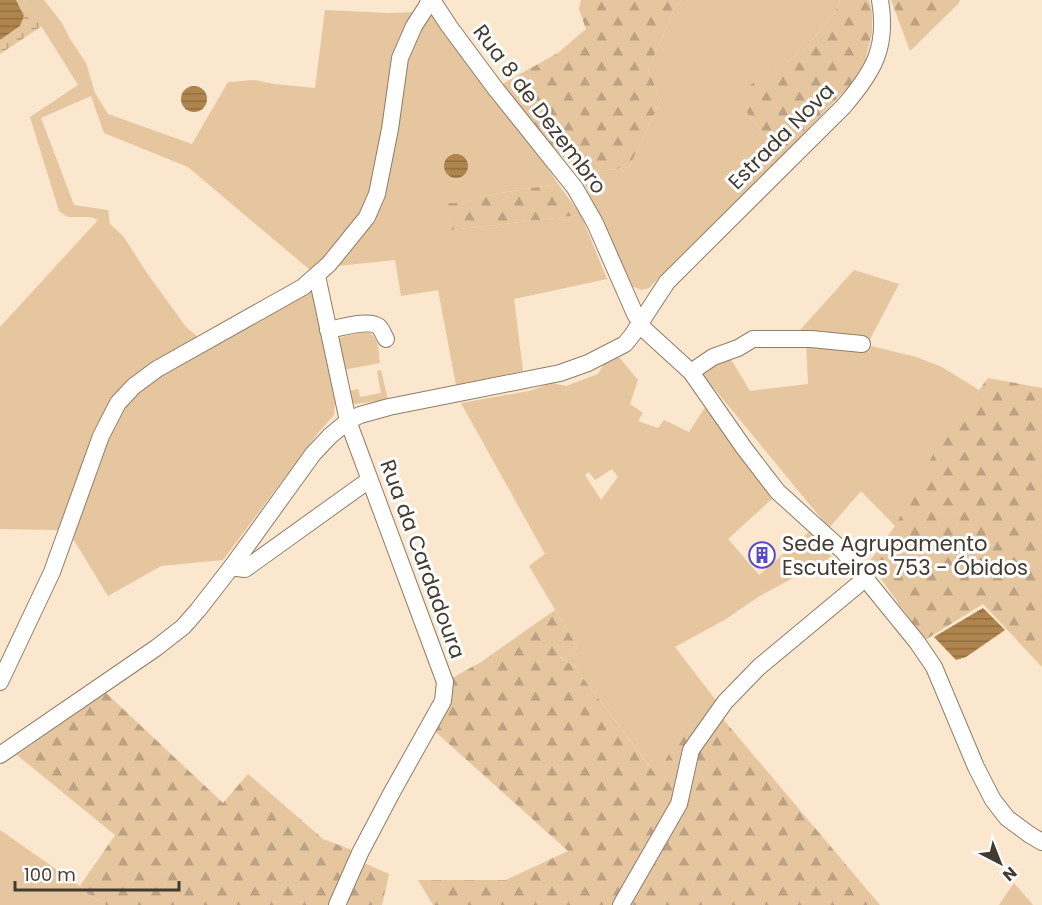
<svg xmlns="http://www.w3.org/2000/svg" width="1042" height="905" viewBox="0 0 1042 905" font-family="Poppins,sans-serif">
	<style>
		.green { fill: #e6c69f; fill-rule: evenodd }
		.forest { fill: url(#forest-firs) }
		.wetland { fill: url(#wetland-marsh) }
		.water { fill: url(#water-rules) }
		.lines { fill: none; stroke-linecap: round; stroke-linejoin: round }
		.minor-casing { stroke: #8f7d67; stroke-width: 18 }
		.minor { stroke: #fff; stroke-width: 16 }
		.labels { text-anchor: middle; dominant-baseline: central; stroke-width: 6; stroke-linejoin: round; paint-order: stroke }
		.street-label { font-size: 21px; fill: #433b31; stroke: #fff }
		.poi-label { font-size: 21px; fill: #433b31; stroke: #fff; text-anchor: start }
	</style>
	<defs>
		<pattern id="forest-firs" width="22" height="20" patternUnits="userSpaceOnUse" patternTransform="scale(1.5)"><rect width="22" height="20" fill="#e6c69f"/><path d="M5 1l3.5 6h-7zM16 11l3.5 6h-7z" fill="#bca282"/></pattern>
		<pattern id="wetland-marsh" width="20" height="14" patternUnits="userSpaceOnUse" patternTransform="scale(1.5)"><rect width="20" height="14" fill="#e6c69f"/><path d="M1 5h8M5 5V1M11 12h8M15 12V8" fill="none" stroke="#bca282"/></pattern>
		<pattern id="water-rules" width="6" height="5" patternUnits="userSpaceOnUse" patternTransform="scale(1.5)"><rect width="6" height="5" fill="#af854d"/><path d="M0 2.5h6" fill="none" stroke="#906e41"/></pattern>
	</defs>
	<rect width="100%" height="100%" fill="#fbe7ce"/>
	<!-- green -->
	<g class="green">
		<path d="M25,0H44L62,23L70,39L86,63L95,93L108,114L192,144L228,82L255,80L274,84L315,88L325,10L388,13L417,12L427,6L502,96L558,184L493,194L462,203H446L451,230L581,215L607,279L514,299L523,371L456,385L438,290L401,296L395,260L337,266L322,271V333L335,400L334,415L318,433L223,560L161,566L108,596L72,537L60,530L0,529V327L98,220L91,217H68L59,211L30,117L78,85ZM91,96L104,133L188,167L316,275L204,342L186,327L147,273L123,236L110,224L108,210L74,205L41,118Z"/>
		<path d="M681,0H840L835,12L805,49L788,61L747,113L782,156L649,288L641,290L632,286L628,282L614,247L580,174L629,167L661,100L648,70L676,5Z"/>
		<path d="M854,270L899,284L867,345L916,357L942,367L979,390L895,526L861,491L829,528L703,375L729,356L750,391L808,384L806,341L792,339Z"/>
		<path d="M364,331C380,334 378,350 380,363L343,370L337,340L342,337Z"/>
		<path d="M619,357L638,380L630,404L643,413L638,421L658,428L664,420L689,432L706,406L773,498L728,539L759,575L809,532L832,557L758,597L726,619L675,647L721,707L681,735L657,776L574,666L560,656L578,648L529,566L545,554L461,403L529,391L552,383L566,386L598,374L604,364ZM612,469L618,477L601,500L585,475L589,472L595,480Z"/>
		<path d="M381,370L388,400L355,404L350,399L347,392L358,389L360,397L381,393L377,371Z"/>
		<path d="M0,830L80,886L85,892L106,905H0Z"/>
		<path d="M1014,883L1033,905H999Z"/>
	</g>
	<!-- forest -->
	<g class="forest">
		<path d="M581,0H681L676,5L648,70L661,100L629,167L580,174L495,88L558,53L586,29L579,9Z"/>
		<path d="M840,0H869L872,12V33L865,61L851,84L782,156L747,113L742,92L763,75L788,61L805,49L835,12Z"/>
		<path d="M891,0H960L959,3L910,51Z"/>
		<path d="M558,184L581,215L451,230L445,203H462L493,194Z"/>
		<path d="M988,378L1042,388V667L983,604L925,640L869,562L895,526L936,449Z"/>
		<path d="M555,610L578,648L560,657L574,666L656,775L681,735L712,706L880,905H433L418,880H506L568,851L429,726L445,682L481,662Z"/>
		<path d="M106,693L223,803L248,774L323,839L360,853L357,860L389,874L382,905H106L85,892L80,886L115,835L17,755Z"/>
	</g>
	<!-- wetland -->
	<path class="wetland" d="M16,0H25L42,26L0,54V40L20,26L24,16Z"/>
	<!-- water -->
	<g class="water">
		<path d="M0,0H16L24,16L20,26L0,40Z"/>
		<circle cx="194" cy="99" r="13"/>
		<circle cx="456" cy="166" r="12"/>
		<path d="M983,608L1005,630L966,657L956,660L934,637Z"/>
	</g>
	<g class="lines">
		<!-- minor casing -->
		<g class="minor-casing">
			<g id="minor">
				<path d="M432,0L449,26L495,88L575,188L595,223L635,314L645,330L691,372L744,448L767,478L778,492L843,551L917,642L934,667L976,767L993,800L1007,818L1030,835L1042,842"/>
				<path d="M317,276L348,421L445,682L443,701L391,794L360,853L337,905"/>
				<path d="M328,330C340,328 368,319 378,326C382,329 383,334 386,339"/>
				<path d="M691,372L713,357L738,348L753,339H811L862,344"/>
				<path d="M233,565L237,568L245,569L369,480"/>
				<path d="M0,682L52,572L101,436L118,403L134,386L157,369L303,287L329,264L367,217L377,194L390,129L400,58L414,26L427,6L429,0"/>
				<path d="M0,755L156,648L183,627L198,610L233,565L313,454L330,436L348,421L360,415L389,407L560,373L588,363L625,344L633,334L667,282L844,106C874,71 888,47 880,0"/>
				<path d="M621,905L679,804L691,750L725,702L759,667L866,578"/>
			</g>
		</g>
		<!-- minor -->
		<use href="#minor" class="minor"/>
	</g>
	<!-- icons -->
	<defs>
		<g id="building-ring" transform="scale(1.35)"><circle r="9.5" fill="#fff" stroke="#584ac2" stroke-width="1.5"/><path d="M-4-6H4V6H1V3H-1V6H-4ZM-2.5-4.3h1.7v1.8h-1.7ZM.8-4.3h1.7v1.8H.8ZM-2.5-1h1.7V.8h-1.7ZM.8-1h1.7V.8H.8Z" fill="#584ac2"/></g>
	</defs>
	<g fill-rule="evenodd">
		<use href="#building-ring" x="762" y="555"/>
	</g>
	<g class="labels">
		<!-- street labels -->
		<g class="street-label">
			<text transform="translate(540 109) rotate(53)">Rua 8 de Dezembro</text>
			<text transform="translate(781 136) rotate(-45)">Estrada Nova</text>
			<text transform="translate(423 559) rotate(70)">Rua da Cardadoura</text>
		</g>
		<!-- poi labels -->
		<g class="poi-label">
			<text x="782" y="543">Sede Agrupamento<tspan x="782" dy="24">Escuteiros 753 - Óbidos</tspan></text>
		</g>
	</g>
	<!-- north arrow -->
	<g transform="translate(1000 863) rotate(138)" stroke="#ffffff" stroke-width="4.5" paint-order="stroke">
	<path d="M0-4.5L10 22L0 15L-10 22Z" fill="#433b31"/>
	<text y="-9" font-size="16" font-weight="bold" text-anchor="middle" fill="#433b31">N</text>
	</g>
	<!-- scale -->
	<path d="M15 881v9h164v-9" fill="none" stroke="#433b31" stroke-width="3"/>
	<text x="24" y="881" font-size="18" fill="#433b31" stroke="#ffffff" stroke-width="4.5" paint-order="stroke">100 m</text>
</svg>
